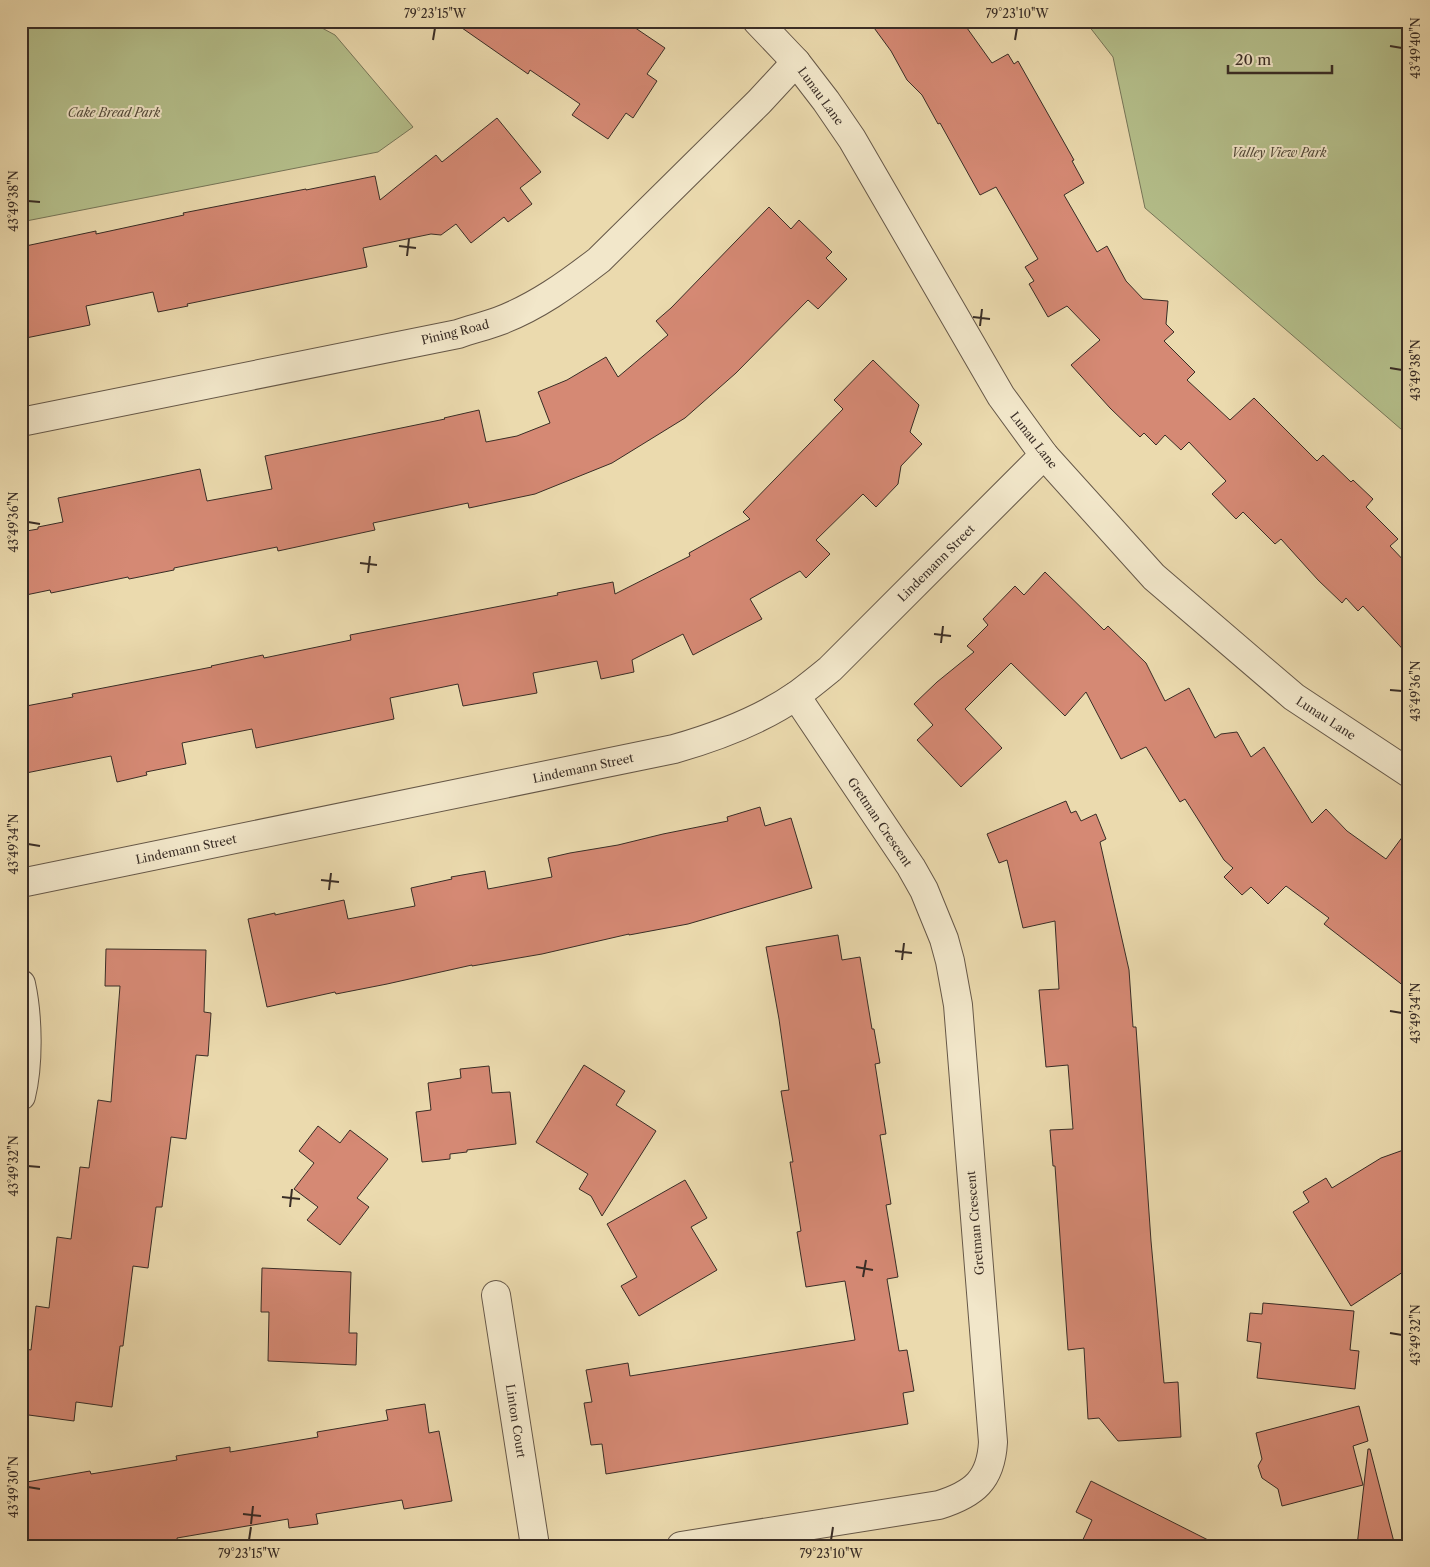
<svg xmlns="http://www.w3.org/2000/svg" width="1430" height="1567" viewBox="0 0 1430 1567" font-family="'Libre Caslon Text',serif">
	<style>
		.green { fill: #b5c08c; stroke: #777659 }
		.building { fill: #d58974; stroke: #392d26 }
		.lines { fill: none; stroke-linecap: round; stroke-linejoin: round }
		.minor-casing { stroke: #665848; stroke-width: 30 }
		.minor { stroke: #f2e7ca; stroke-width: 28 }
		.ticks { fill: none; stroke: #392d26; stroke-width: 2 }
		.labels { text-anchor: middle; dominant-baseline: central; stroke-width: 4; stroke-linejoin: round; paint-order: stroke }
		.street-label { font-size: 12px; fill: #392d26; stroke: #f2e7ca }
		.park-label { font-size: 12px; font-style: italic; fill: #524a3a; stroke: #f2e7ca }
		.neatline { fill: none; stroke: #392d26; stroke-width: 2 }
		.ticks-label { font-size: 12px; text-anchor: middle; fill: #392d26 }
	</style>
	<rect width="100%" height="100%" fill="#ebdaae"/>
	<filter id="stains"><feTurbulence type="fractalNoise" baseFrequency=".004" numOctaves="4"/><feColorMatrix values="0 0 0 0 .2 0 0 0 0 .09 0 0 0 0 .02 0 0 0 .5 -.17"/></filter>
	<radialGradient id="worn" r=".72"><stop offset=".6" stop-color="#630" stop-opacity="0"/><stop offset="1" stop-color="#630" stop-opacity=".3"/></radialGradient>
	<!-- green -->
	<g class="green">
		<path d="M21,21H309L335,35L413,127L378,152L21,222Z"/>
		<path d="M1085,21H1409V436L1145,208L1113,57Z"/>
	</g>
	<!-- building -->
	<g class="building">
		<path d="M452,21H625L665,48L647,74L657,81L633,118L626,113L608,139L572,115L580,104L530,70L528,74Z"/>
		<path d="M869,21H962L992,63L1008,54L1014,64L1018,61L1074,160L1072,161L1084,183L1064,195L1097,252L1107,246L1126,281L1143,299L1168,301L1166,324L1174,332L1164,341L1195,372L1187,380L1230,420L1254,398L1317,461L1323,455L1351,482L1353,480L1373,499L1366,507L1398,539L1390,546L1409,566V656L1363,606L1358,611L1346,598L1342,603L1318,580L1281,539L1275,544L1243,512L1236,519L1212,494L1226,481L1189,442L1181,450L1165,435L1156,445L1144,433L1140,437L1110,408L1071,365L1100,340L1067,306L1048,317L1029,284L1034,281L1025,267L1038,259L996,187L980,195L940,123L938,124L922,95L907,80L891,51Z"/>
		<path d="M497,118L541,172L520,188L532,204L508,222L504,217L471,243L456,224L441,235L431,234L363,248L367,267L187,304L188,306L158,312L153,292L86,306L90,325L21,339V247L96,231V234L184,215L183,213L306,189V190L375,176L380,200L436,155L442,162Z"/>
		<path d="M769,207L791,229L799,220L832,252L826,258L847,279L818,309L808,300L736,373L685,418L612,463L535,494L469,508L468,503L373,523L375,530L278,551L277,547L174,568V570L129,579L128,577L51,593L50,590L21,596V532L38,529V527L63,522L58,498L200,469L207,501L272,489L265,456L445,419L444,418L479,410L486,442L517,436L550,423L538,392L567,380L606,357L618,377L668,335L656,321L671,308Z"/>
		<path d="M873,360L919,405L910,432L922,444L901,466L898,484L876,507L863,494L816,540L830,554L806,578L800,571L750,599L762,619L693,655L683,634L632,660L634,672L601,679L597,661L533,673L537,693L463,706L458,684L390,698L394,719L256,748L252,729L182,743L186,764L146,772L147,775L117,782L111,756L21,774V707L73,697L72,694L212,667L211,666L263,655L264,658L351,640L350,635L558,595L557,593L613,582L615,594L690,556L689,553L750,519L743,512L843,409L834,400Z"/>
		<path d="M1045,572L1104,630L1108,626L1146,663L1165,701L1189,688L1215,738L1221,734L1237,732L1251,757L1264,747L1312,823L1326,809L1347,831L1386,859L1409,828V990L1324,924L1329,918L1286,886L1268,904L1251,887L1242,895L1224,877L1233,868L1224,860L1185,799L1180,802L1146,747L1121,759L1086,692L1065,716L1011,663L965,709L1002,748L961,787L917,740L933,725L914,704L937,682L974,652L967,646L988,625L983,619L1015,586L1024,595Z"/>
		<path d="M1066,801L1071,813L1076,811L1081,821L1096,814L1106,839L1100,842L1129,970L1133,1027H1136L1151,1241L1164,1383L1178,1382L1181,1437L1118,1441L1099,1418L1088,1419L1084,1348L1068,1350L1055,1166H1053L1050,1130L1073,1129L1068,1065L1046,1067L1039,990L1059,989L1055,921L1023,928L1007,860L999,863L987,834Z"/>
		<path d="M760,807L765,826L791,818L812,888L688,924L629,935V934L542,954L472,966V965L387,984L336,994L335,992L267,1007L248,919L275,913V915L344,900L348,919L415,906L411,888L452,879L451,877L485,871L488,889L552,877L548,858L570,853L618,845L663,834L728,821L727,817Z"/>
		<path d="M838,935L842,960L860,957L872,1029H874L880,1063L875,1064L886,1134L880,1135L891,1204L886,1205L898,1277L887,1279L899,1351L907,1350L914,1391L903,1393L908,1424L606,1474L602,1444L591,1445L584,1403L592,1402L586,1370L628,1363L630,1376L855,1340L845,1281L806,1287L797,1232L801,1231L790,1162H793L781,1091L789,1090L779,1019L766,947Z"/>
		<path d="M106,949L206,950L204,1012L211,1013L208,1056L196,1055L186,1139L171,1137L162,1207H156L148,1268L133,1266L123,1346H120L112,1407L76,1402L74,1421L21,1414V1374L25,1349L31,1350L36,1306L49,1308L57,1237L71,1239L80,1167L89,1168L98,1100L111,1102L120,986H105Z"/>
		<path d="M584,1065L625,1091L616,1105L656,1131L602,1216L591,1196L579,1189L588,1174L536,1142Z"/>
		<path d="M489,1066L492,1093L510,1092L516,1144L467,1150V1152L450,1154V1159L422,1162L416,1112L431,1110L428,1083L461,1078L460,1069Z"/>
		<path d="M318,1126L340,1143L350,1130L388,1159L357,1198L369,1207L340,1245L307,1220L318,1207L294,1189L314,1163L299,1151Z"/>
		<path d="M1409,1148V1268L1351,1306L1293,1212L1309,1202L1303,1192L1326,1178L1332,1188L1381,1158Z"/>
		<path d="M685,1180L707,1218L691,1227L717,1270L639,1316L621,1286L637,1277L607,1224Z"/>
		<path d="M262,1268L351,1272L349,1333H357L356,1365L268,1361L269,1312H261Z"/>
		<path d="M1263,1303L1354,1311L1350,1350L1359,1351L1355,1389L1257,1378L1261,1343L1247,1341L1250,1313L1262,1314Z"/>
		<path d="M425,1404L429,1433L439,1431L452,1501L404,1509L402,1500L316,1514L318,1524L289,1528L288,1519L177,1538L178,1546H21V1483L90,1471L91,1474L177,1460L176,1456L230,1447V1452L318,1437L317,1432L388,1420L386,1410Z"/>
		<path d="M1359,1406L1368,1441L1353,1446L1363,1485L1282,1506L1278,1489L1262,1478L1258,1466L1262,1459L1256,1433Z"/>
		<path d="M1368,1449H1370L1395,1546H1357Z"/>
		<path d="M1091,1481L1220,1546H1080L1092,1520L1076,1512Z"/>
	</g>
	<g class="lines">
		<!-- minor casing -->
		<g class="minor-casing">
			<g id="minor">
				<path d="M757,21L796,62L826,101L852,139L1001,396L1044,455L1154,577L1294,697L1409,773"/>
				<path d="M21,422L458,334C472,329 486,326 499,321C536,307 568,284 599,260L759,102L796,62"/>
				<path d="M21,883L674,749C716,737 760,721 797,695C808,687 819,678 830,669L1044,455"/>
				<path d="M21,984C28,1016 29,1064 21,1096"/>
				<path d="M496,1295L535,1546"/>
				<path d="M681,1546L939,1505C974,1494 991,1480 993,1442L958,1005L950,961L944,939L924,890L911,867L796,696"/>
			</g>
		</g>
		<!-- minor -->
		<use href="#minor" class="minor"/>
	</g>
	<!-- ticks -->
	<path class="ticks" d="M433,40L435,28M1015,40L1017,28M1390,46L1402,48M28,201L40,202M399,246L416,248M407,256L409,239M973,317L990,319M980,326L982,309M1390,368L1402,370M28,522L40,524M360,563L377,565M368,573L370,556M934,634L951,636M941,643L943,626M1390,690L1402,691M28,844L40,846M321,880L339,882M329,890L331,873M895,951L912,953M902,960L904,943M1390,1011L1402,1013M28,1166L40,1167M282,1197L300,1199M290,1207L292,1189M856,1267L873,1270M863,1277L866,1260M1390,1333L1402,1335M28,1487L40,1489M243,1514L261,1516M251,1524L253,1506M249,1540L251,1527M831,1540L833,1527"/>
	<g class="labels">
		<!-- street labels -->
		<g class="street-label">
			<text transform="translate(821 96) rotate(54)">Lunau Lane</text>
			<text transform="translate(455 332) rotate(-14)">Pining Road</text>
			<text transform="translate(1034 440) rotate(52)">Lunau Lane</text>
			<text transform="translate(936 563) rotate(-45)">Lindemann Street</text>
			<text transform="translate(1326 718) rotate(33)">Lunau Lane</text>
			<text transform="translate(583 768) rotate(-12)">Lindemann Street</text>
			<text transform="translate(880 822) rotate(56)">Gretman Crescent</text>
			<text transform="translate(186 849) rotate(-12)">Lindemann Street</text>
			<text transform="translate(975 1223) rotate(-95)">Gretman Crescent</text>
			<text transform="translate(516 1421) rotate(81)">Linton Court</text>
		</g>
		<!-- park labels -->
		<g class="park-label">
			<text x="114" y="112">Cake Bread Park</text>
			<text x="1279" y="152">Valley View Park</text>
		</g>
	</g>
	<!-- margin -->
	<rect width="1430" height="1567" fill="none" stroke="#ebdaae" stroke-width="55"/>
	<!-- scale -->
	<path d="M1228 65v8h104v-8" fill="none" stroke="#392d26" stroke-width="2.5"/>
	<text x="1235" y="65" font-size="15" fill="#392d26" stroke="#f2e7ca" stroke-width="4" paint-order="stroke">20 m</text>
	<rect x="28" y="28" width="1374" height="1512" class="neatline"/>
	<g class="ticks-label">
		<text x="435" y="18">79°23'15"W</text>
		<text x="1017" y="18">79°23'10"W</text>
		<text transform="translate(1416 48) rotate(-90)" y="4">43°49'40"N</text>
		<text transform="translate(14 201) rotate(-90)" y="4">43°49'38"N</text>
		<text transform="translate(1416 370) rotate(-90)" y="4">43°49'38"N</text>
		<text transform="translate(14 522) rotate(-90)" y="4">43°49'36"N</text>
		<text transform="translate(1416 691) rotate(-90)" y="4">43°49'36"N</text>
		<text transform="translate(14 844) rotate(-90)" y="4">43°49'34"N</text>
		<text transform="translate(1416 1013) rotate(-90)" y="4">43°49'34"N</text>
		<text transform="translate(14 1166) rotate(-90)" y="4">43°49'32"N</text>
		<text transform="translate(1416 1335) rotate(-90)" y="4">43°49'32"N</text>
		<text transform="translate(14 1487) rotate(-90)" y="4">43°49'30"N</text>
		<text x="249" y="1558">79°23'15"W</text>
		<text x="831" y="1558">79°23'10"W</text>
	</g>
	<rect width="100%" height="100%" filter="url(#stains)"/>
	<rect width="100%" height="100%" fill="url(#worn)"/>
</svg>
